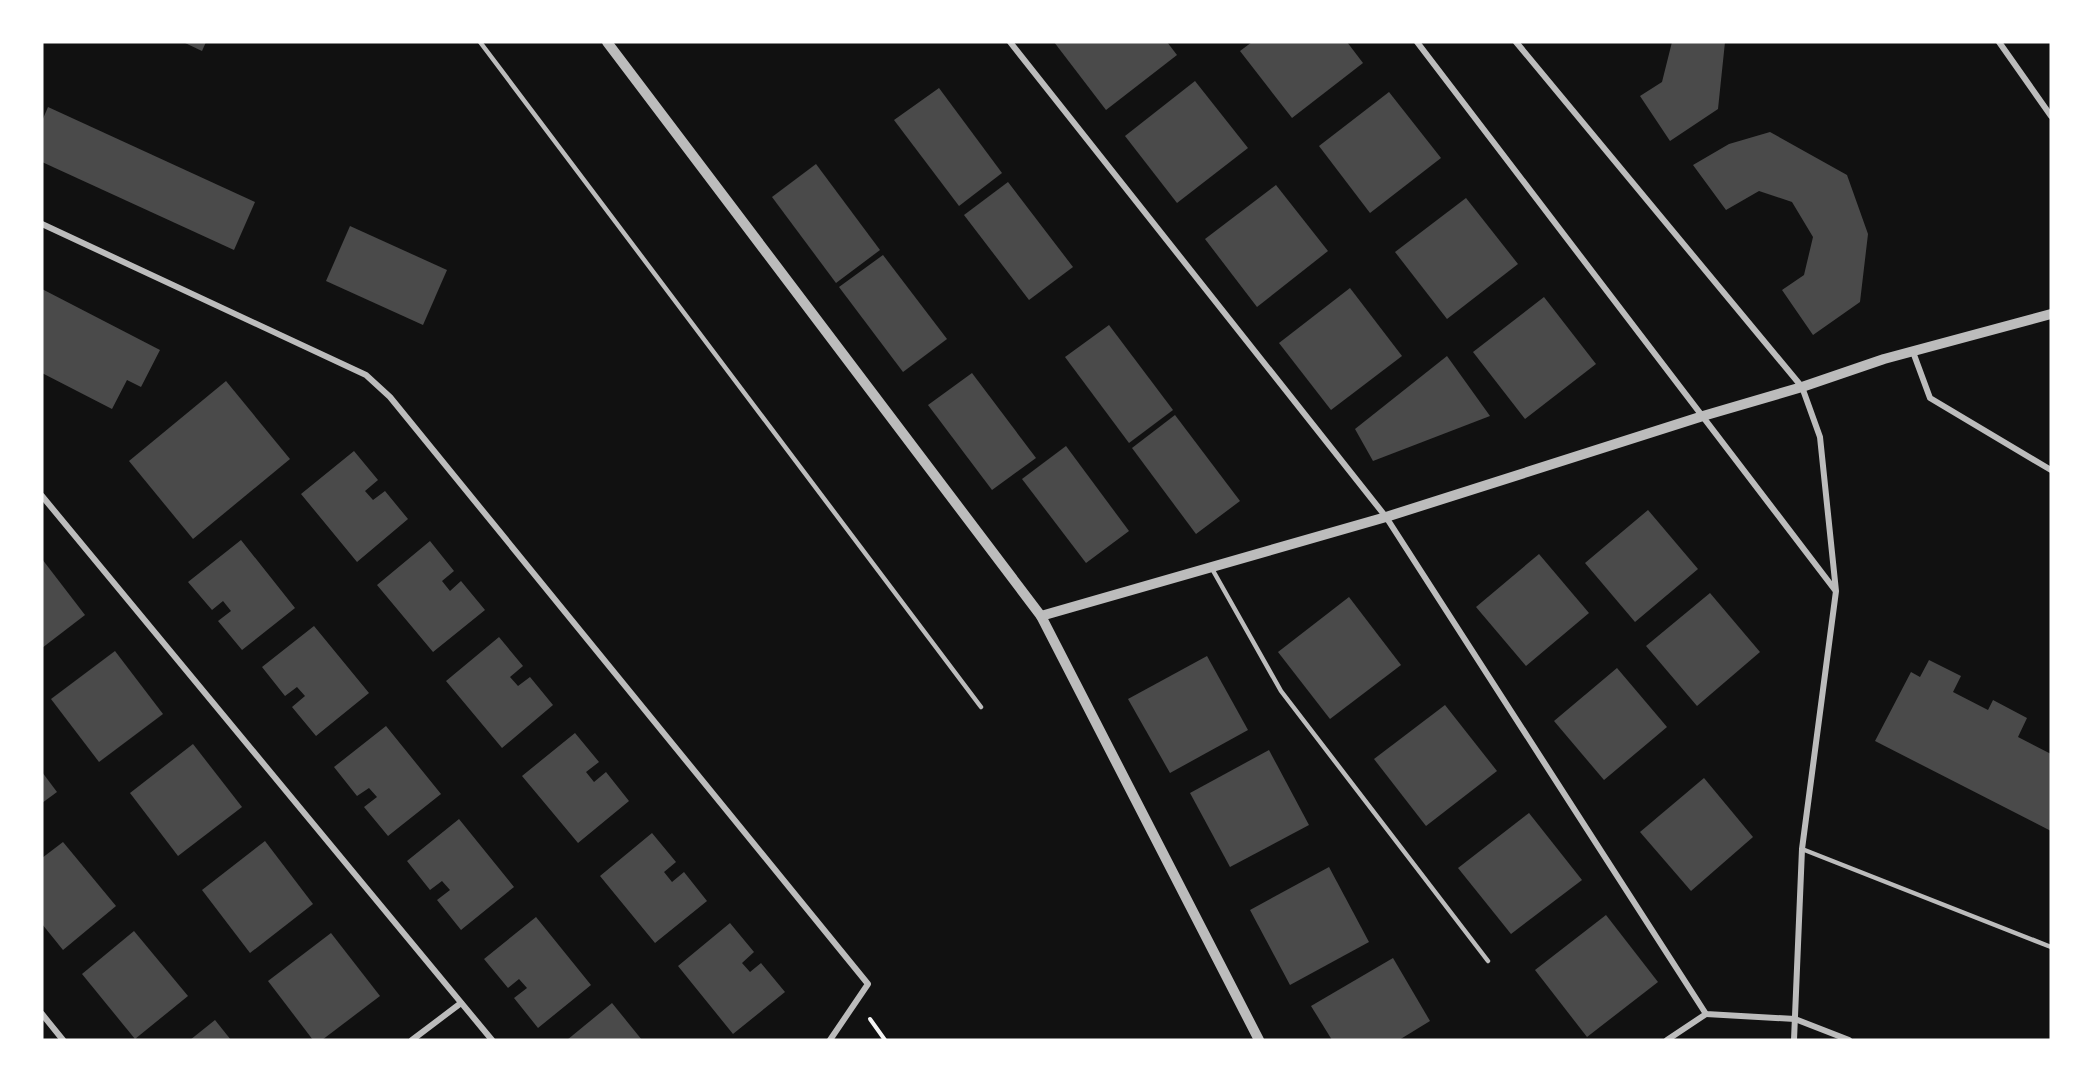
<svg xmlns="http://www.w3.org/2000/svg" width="2093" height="1082" viewBox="0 0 2093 1082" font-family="'Playfair Display',serif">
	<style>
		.building { fill: #4a4a4a }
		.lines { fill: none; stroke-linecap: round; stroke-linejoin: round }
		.path { stroke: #f5f5f5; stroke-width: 4 }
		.service { stroke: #bcbcbc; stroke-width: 4.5 }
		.minor { stroke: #bcbcbc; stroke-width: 6 }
		.tertiary { stroke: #bcbcbc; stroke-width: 10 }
	</style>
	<rect width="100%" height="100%" fill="#111"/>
	<!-- building -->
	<g class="building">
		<path d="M183,42H206L202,51Z"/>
		<path d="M1054,42H1167L1177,55L1106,110Z"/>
		<path d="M1252,42H1347L1363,63L1292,118L1240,51Z"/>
		<path d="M1672,42H1725L1718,109L1670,141L1640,96L1662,82Z"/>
		<path d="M1195,81L1248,148L1177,203L1125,136Z"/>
		<path d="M939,88L1002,173L959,206L894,120Z"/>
		<path d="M1389,92L1441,158L1370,213L1319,146Z"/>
		<path d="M48,107L255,202L234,250L42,162V121Z"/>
		<path d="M1770,132L1847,175L1868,234L1860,302L1813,335L1782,290L1804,275L1813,237L1792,202L1759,191L1726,210L1693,165L1729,144Z"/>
		<path d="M816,164L880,250L836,283L772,197Z"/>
		<path d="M1008,182L1073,267L1029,300L964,215Z"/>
		<path d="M1276,185L1328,251L1257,307L1205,239Z"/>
		<path d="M1466,198L1518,264L1447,319L1395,252Z"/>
		<path d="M350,226L447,270L423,325L326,281Z"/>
		<path d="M883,255L947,339L903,372L839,287Z"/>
		<path d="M1350,288L1402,356L1331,410L1279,343Z"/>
		<path d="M42,289L160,350L141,387L127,380L112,409L42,373Z"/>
		<path d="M1544,297L1596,364L1525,419L1473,352Z"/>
		<path d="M1109,325L1173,410L1129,443L1065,357Z"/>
		<path d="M1447,356L1490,416L1373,461L1355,429Z"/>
		<path d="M972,373L1036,458L992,490L928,405Z"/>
		<path d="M226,381L290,459L193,539L129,461Z"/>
		<path d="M1175,415L1240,501L1196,534L1132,448Z"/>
		<path d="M1066,446L1129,531L1086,563L1022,479Z"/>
		<path d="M354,451L378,480L365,491L373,500L385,491L408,519L357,562L301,494Z"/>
		<path d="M1648,510L1698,569L1635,622L1585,563Z"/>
		<path d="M241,540L295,608L242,650L218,621L231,611L223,601L212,610L188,582Z"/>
		<path d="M430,541L454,571L442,581L450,591L461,581L485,610L433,652L377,585Z"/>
		<path d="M1539,554L1589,613L1526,666L1476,607Z"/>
		<path d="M42,559L85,615L42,648Z"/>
		<path d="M1710,593L1760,652L1697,706L1646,646Z"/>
		<path d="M1349,597L1401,665L1330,719L1278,652Z"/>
		<path d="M314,626L369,693L316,736L292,707L305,696L297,687L285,696L262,667Z"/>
		<path d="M499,637L523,666L510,677L518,686L530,677L553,705L502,748L446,681Z"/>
		<path d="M115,651L163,714L99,762L51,699Z"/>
		<path d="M1207,656L1248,730L1170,773L1128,699Z"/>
		<path d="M1929,660L1961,676L1953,692L1988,710L1993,700L2027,718L2018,737L2051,754V831L1875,741L1911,672L1920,677Z"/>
		<path d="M1617,668L1667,727L1604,780L1554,721Z"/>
		<path d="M1445,705L1497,771L1426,826L1374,759Z"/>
		<path d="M386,726L441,794L388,836L364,807L377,797L369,788L357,796L334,767Z"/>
		<path d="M575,733L599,762L586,772L594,782L606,772L629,801L578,843L522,776Z"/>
		<path d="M193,744L242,807L178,856L130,793Z"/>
		<path d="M1269,750L1309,825L1230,867L1190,793Z"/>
		<path d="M42,772L57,792L42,803Z"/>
		<path d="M1704,778L1753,837L1691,891L1640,832Z"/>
		<path d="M1529,813L1582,880L1511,934L1458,868Z"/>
		<path d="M459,819L514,887L461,930L437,900L450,890L442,881L430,890L407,861Z"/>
		<path d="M652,833L676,862L664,872L672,882L684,872L707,901L655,943L600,876Z"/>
		<path d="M265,841L313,904L250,953L202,890Z"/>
		<path d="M63,842L116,906L63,950L42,924V858Z"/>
		<path d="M1329,867L1369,942L1290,985L1250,910Z"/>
		<path d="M1606,915L1658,982L1587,1037L1535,970Z"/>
		<path d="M536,917L591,985L538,1028L514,998L527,988L519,979L508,988L484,959Z"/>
		<path d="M730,923L754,952L742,963L750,972L761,963L785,992L733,1034L678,966Z"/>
		<path d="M134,931L188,996L135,1039L82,974Z"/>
		<path d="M331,933L380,996L322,1040H313L268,981Z"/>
		<path d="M1393,958L1430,1021L1399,1040H1332L1311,1006Z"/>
		<path d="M612,1003L642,1040H567Z"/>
		<path d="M215,1020L231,1040H190Z"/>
	</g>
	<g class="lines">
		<!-- path -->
		<path class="path" d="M870,1019L885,1040"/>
		<!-- service -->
		<g class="service">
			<path d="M480,42L981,707"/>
			<path d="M1211,567L1281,691L1488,961"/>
			<path d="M1802,849L2051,947"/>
		</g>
		<!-- minor -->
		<g class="minor">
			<path d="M1010,42L1386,517L1706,1014L1795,1019L1849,1040"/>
			<path d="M1417,42L1835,590"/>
			<path d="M1516,42L1802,387L1820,437L1836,591L1802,849L1794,1040"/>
			<path d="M1999,42L2051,116"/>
			<path d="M42,224L366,375L390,397L868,984L830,1040"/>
			<path d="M1913,352L1930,398L2051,470"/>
			<path d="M42,496L492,1040"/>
			<path d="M42,1014L63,1040"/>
			<path d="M412,1040L461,1003"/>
			<path d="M1667,1040L1706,1014"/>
		</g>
		<!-- tertiary -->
		<g class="tertiary">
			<path d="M607,42L1041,616L1259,1040"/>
			<path d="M1041,616L1386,517L1703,416L1802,387L1884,359L2051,314"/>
		</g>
	</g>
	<!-- border -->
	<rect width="2093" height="1082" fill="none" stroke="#ffffff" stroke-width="87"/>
</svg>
